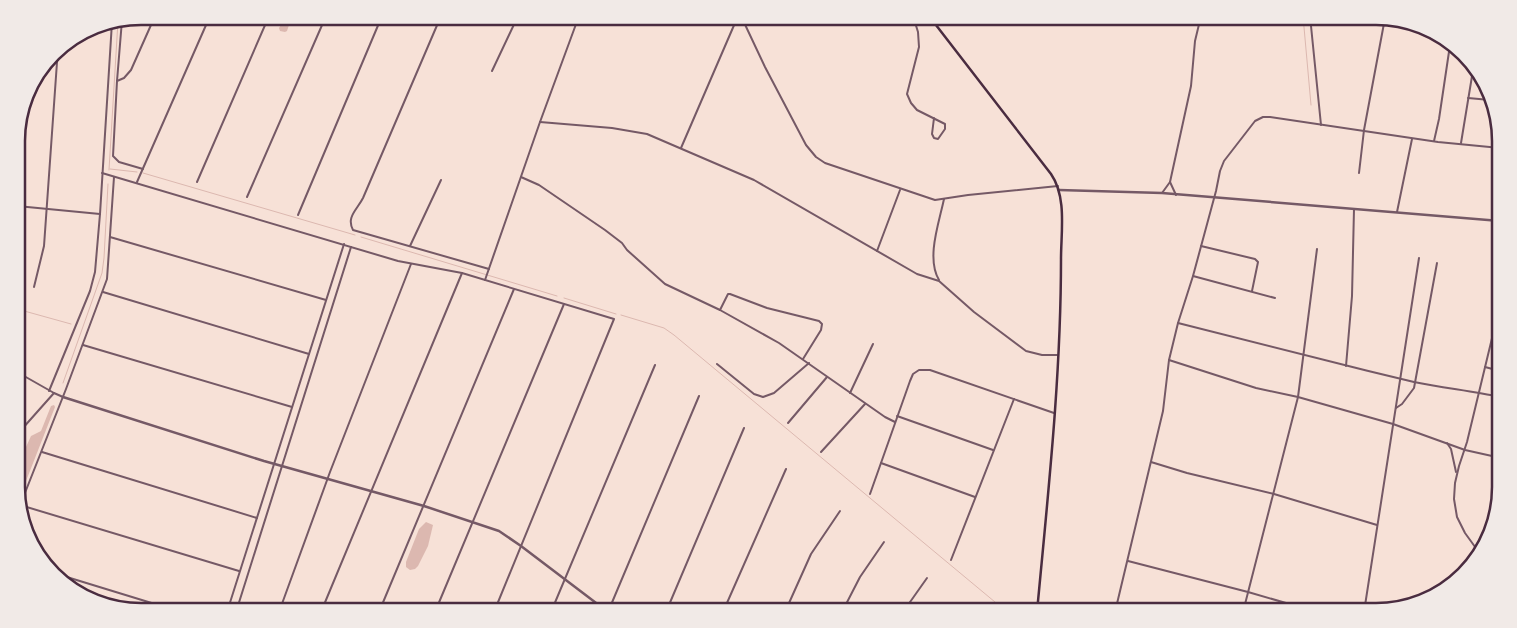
<svg xmlns="http://www.w3.org/2000/svg" width="1517" height="628" viewBox="0 0 1517 628" font-family="'Fira Sans Condensed',sans-serif">
	<style>
		.water { fill: #dcb8b0 }
		.lines { fill: none; stroke-linecap: round; stroke-linejoin: round }
		.stream { stroke: #dcb8b0; stroke-width: 1 }
		.minor { stroke: #755966; stroke-width: 2 }
		.tertiary { stroke: #755966; stroke-width: 2.5 }
		.secondary { stroke: #4a2c40; stroke-width: 2.5 }
		.rim { fill: none; stroke: #4a2c40; stroke-width: 2.5 }
	</style>
	<rect width="100%" height="100%" fill="#f7e1d7"/>
	<!-- water -->
	<g class="water">
		<path d="M285,18H288L290,22L287,31L285,32L280,31L279,28Z"/>
		<path d="M54,405L55,407L17,504V475L26,447L31,436L41,431L51,406Z"/>
		<path d="M426,522L433,525L428,546L418,566L415,569L410,570L406,567V562L419,529Z"/>
	</g>
	<g class="lines">
		<!-- stream -->
		<g class="stream">
			<path d="M1303,16L1311,105"/>
			<path d="M110,169L137,172"/>
			<path d="M109,170L118,21"/>
			<path d="M143,173L355,235"/>
			<path d="M361,237L557,296"/>
			<path d="M564,298L616,314"/>
			<path d="M17,309L71,324"/>
			<path d="M621,315L664,328L674,335L1007,612"/>
			<path d="M63,383L102,273L104,258L108,184"/>
		</g>
		<!-- minor -->
		<g class="minor">
			<path d="M441,16L363,198C357,210 346,217 353,230L489,269"/>
			<path d="M741,16L765,67L806,145L816,157L825,163L935,200L968,195L1058,186"/>
			<path d="M913,16L918,32L919,47L907,94L911,103L917,110L945,124V129L938,139L934,138L932,134L934,118"/>
			<path d="M1310,16L1321,125"/>
			<path d="M492,71L518,16"/>
			<path d="M117,81L122,20"/>
			<path d="M1468,98L1490,100"/>
			<path d="M540,122L612,128L647,134L754,180L917,274L939,281L974,312L1026,351L1042,355H1057"/>
			<path d="M1434,141L1439,119L1450,45"/>
			<path d="M1461,143L1474,64"/>
			<path d="M681,148L738,16"/>
			<path d="M143,169L119,162L113,156L117,81L124,78L131,70L155,16"/>
			<path d="M102,173L398,261L462,273L614,319L494,612"/>
			<path d="M1359,173L1364,130L1385,18"/>
			<path d="M521,177L539,185L605,230L622,243L627,250L665,284L720,310L779,343L885,417L895,422"/>
			<path d="M137,182L210,16"/>
			<path d="M197,182L269,16"/>
			<path d="M1170,182L1176,195"/>
			<path d="M1162,193L1170,182L1191,86L1195,41L1201,16"/>
			<path d="M247,197L326,16"/>
			<path d="M17,206L100,214"/>
			<path d="M1397,212L1412,139"/>
			<path d="M298,215L382,16"/>
			<path d="M110,237L326,300"/>
			<path d="M410,246L441,180"/>
			<path d="M1201,246L1255,259L1258,262L1252,291"/>
			<path d="M877,251L900,190"/>
			<path d="M1193,276L1275,298"/>
			<path d="M485,280L540,122L579,16"/>
			<path d="M939,280C926,258 939,223 944,199"/>
			<path d="M34,287L44,246L58,48"/>
			<path d="M103,292L309,354"/>
			<path d="M720,310L728,294H730L767,308L819,321L822,324L821,330L803,359"/>
			<path d="M1178,323C1256,343 1335,363 1414,382C1443,388 1472,391 1500,397"/>
			<path d="M83,345L292,407"/>
			<path d="M1169,360L1256,388L1298,397L1393,424L1465,450L1501,458"/>
			<path d="M717,364L754,394L763,397L774,393L809,363"/>
			<path d="M1346,366L1352,296L1354,209"/>
			<path d="M1485,367L1500,371"/>
			<path d="M17,372L54,393"/>
			<path d="M49,391L90,291L95,272L100,214L112,22"/>
			<path d="M850,393L873,344"/>
			<path d="M1396,408L1402,404L1414,388L1437,263"/>
			<path d="M897,416L993,450"/>
			<path d="M788,423L827,377"/>
			<path d="M17,438L22,429L54,393L63,397"/>
			<path d="M1447,443L1451,449L1456,472"/>
			<path d="M42,452L257,518"/>
			<path d="M821,452L865,404"/>
			<path d="M1151,462L1187,473L1274,494L1377,525"/>
			<path d="M881,463L975,497"/>
			<path d="M870,494L910,381L913,374L919,370H930L1054,413"/>
			<path d="M20,505L239,571"/>
			<path d="M19,508L66,389L107,279L114,177"/>
			<path d="M1478,551L1465,533L1457,517L1454,499L1455,483L1459,466L1467,442L1500,305"/>
			<path d="M951,560L1014,399"/>
			<path d="M1128,561L1248,592L1317,612"/>
			<path d="M57,574L181,612"/>
			<path d="M1430,596L1459,574"/>
			<path d="M227,612L344,244"/>
			<path d="M236,612L351,247"/>
			<path d="M279,612L330,472L411,264"/>
			<path d="M321,612L462,273"/>
			<path d="M379,612L514,289"/>
			<path d="M435,612L564,304"/>
			<path d="M551,612L655,365"/>
			<path d="M608,612L699,396"/>
			<path d="M666,612L744,428"/>
			<path d="M723,612L786,469"/>
			<path d="M785,612L811,554L840,511"/>
			<path d="M842,612L860,577L884,542"/>
			<path d="M903,612L927,578"/>
			<path d="M1115,612L1163,411L1169,360L1178,323L1193,276L1216,191L1220,171L1224,161L1255,121L1263,117H1270L1438,142L1500,148"/>
			<path d="M1243,612L1298,397L1317,249"/>
			<path d="M1364,612L1419,258"/>
		</g>
		<!-- tertiary -->
		<g class="tertiary">
			<path d="M1059,190L1162,193L1500,221"/>
			<path d="M63,397L264,461L424,506L499,531L521,546L608,612"/>
		</g>
		<!-- secondary -->
		<path class="secondary" d="M929,16L1051,174C1067,197 1061,232 1061,259C1061,377 1048,494 1037,612"/>
	</g>
	<!-- crop -->
	<path d="M0 0H1517V628H0ZM141 25H1376A116 116 0 0 1 1492 141V487A116 116 0 0 1 1376 603H141A116 116 0 0 1 25 487V141A116 116 0 0 1 141 25Z" fill="#f1eae7" fill-rule="evenodd"/>
	<path class="rim" d="M141 25H1376A116 116 0 0 1 1492 141V487A116 116 0 0 1 1376 603H141A116 116 0 0 1 25 487V141A116 116 0 0 1 141 25Z"/>
</svg>
